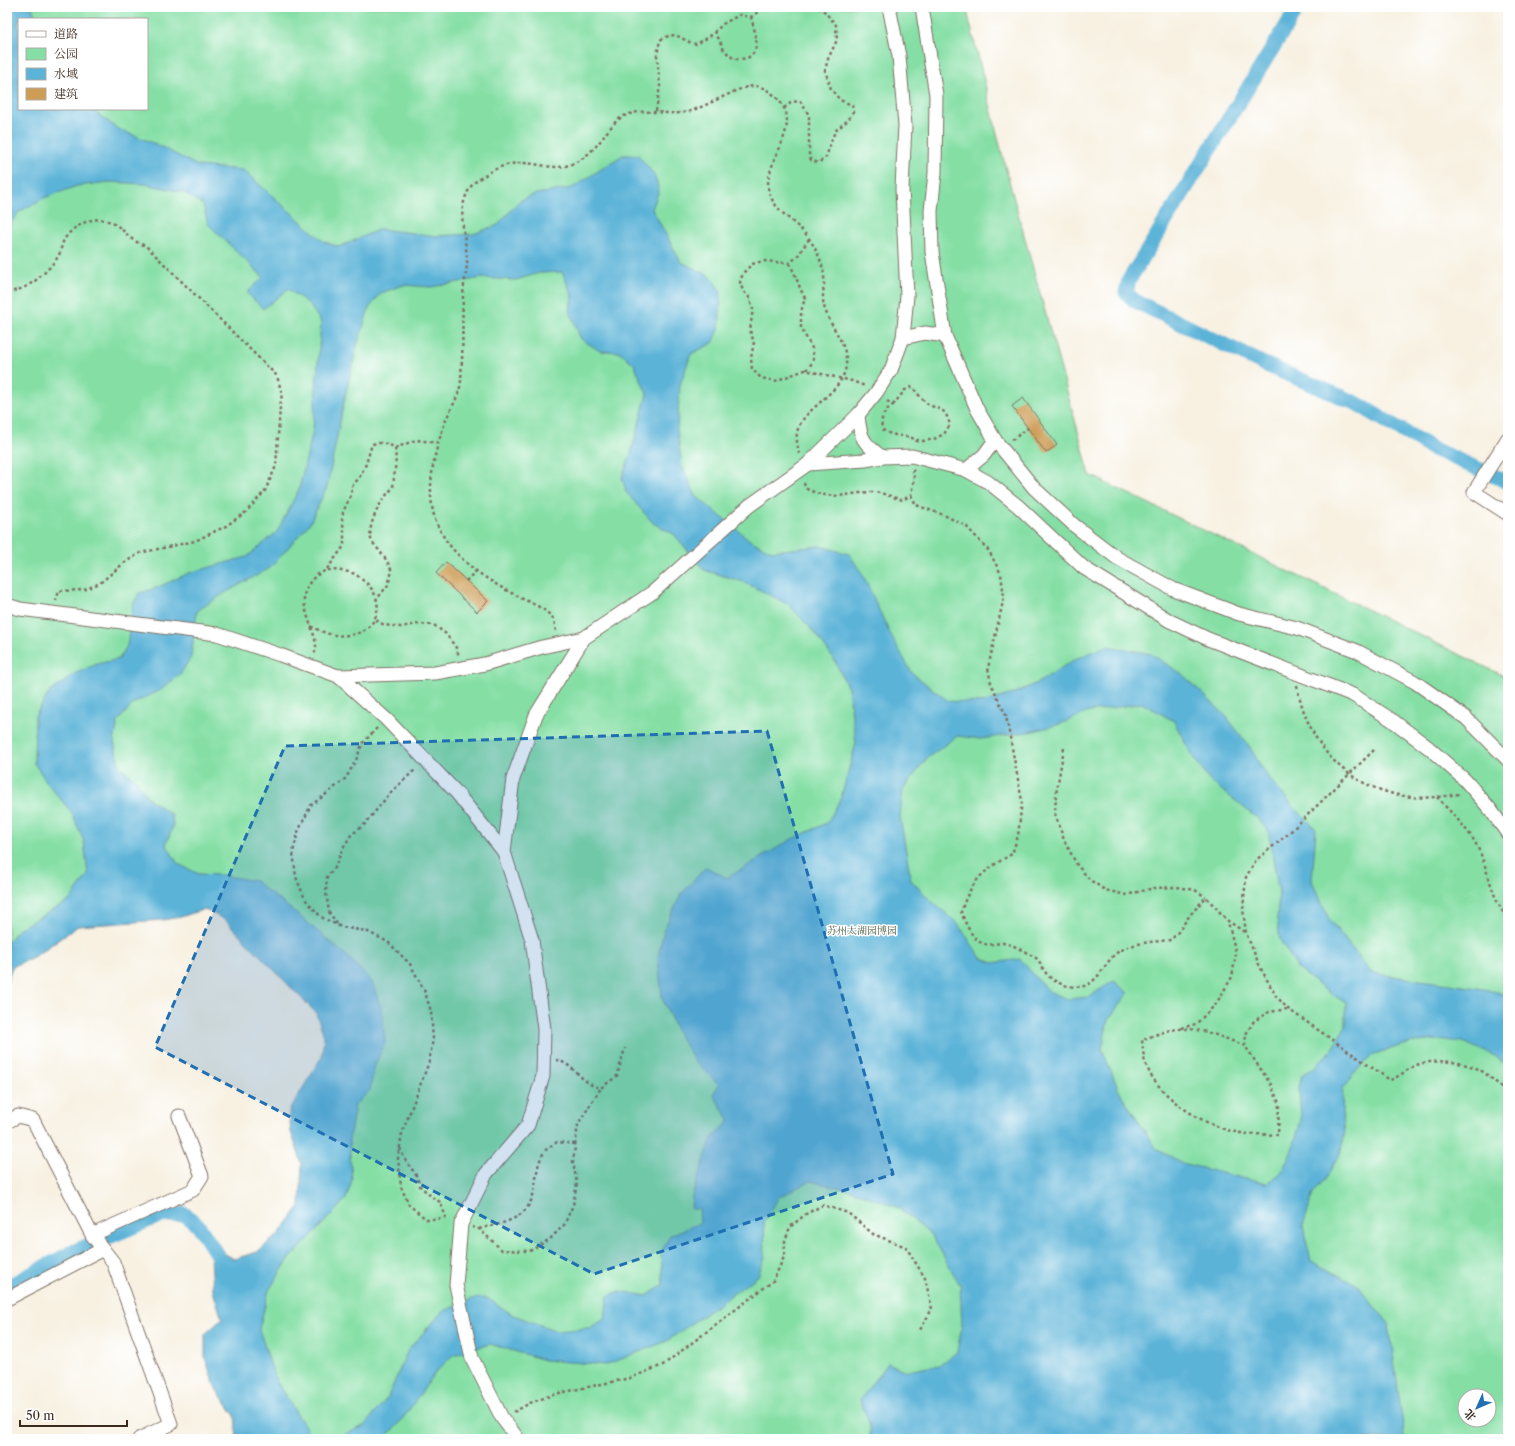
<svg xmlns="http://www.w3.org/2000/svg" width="1515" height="1446" viewBox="0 0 1515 1446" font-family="'Libre Caslon Text','Noto Serif SC',serif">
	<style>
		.green { fill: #85dfa5; stroke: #608462; fill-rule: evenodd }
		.water { fill: #5bb3d8; stroke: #4b6e7b; fill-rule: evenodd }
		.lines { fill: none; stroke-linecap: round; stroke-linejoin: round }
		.canal { stroke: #5bb3d8; stroke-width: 15 }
		.building { fill: #cd9c55 }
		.street-casing { stroke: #7d7063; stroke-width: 15 }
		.path { stroke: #7d7063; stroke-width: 2.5; stroke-dasharray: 3 3; stroke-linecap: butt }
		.street { stroke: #fff; stroke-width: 13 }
		.marked { fill: #1f6fb2; fill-opacity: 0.2; stroke: #1f6fb2; stroke-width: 3; stroke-dasharray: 8 5; stroke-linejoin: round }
		.labels { text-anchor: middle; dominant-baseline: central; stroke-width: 3; stroke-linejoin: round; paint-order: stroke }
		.park-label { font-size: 10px; fill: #516046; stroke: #fff }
	</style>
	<rect width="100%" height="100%" fill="#fff"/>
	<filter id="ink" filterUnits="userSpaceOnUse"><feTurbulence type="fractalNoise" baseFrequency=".025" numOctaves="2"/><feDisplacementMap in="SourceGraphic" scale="8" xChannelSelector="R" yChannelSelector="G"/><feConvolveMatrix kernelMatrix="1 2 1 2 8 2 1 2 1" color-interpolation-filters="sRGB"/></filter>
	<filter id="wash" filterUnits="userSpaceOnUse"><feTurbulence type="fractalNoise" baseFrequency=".012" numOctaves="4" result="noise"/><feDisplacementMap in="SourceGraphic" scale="16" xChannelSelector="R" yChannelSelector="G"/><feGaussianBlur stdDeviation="0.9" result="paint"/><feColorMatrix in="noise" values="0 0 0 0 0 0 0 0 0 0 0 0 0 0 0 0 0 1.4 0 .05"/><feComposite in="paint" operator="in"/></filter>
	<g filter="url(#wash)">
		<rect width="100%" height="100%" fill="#f8f1e2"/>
		<!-- green -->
		<path class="green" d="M7,7H966L1005,166L1090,475L1508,678V1439H272L240,1305L299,1225L358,1002L247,893L93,904L7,960ZM19,19H147V109H19ZM1465,1396H1489V1420H1465Z"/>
		<!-- water -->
		<path class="water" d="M7,7H32L36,19H19V109H91L118,129L156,144L198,166L243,170L323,241L339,247L380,229L436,236L473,234L498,225L519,201L536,194L572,188L623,155H638L655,176L659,191L652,209L681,262L710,276L721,292L719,330L713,343L691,354L680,385L677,429L682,466L696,496L751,541L772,551L820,546L849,554L863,575L891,636L912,673L948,701L981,703L1013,694L1041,681L1075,659L1107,646L1151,654L1182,674L1225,715L1249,746L1267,776L1292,805L1316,829L1312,881L1329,919L1371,973L1484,989L1508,995V1067L1495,1056L1463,1042L1431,1040L1403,1045L1374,1054L1353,1074L1343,1089L1342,1112L1345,1132L1340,1154L1327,1176L1313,1193L1303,1227L1311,1261L1359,1286L1389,1324L1404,1433L1406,1439H870V1425L860,1400L887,1363L906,1371L940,1365L957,1352L962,1325L960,1285L932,1236L899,1208L854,1191L810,1181L779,1197L764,1222L765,1257L758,1276L667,1341L606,1365L544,1360L490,1344L453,1355L436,1372L398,1425L383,1439H334L364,1426L388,1397L408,1350L442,1312L471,1299L487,1298L513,1315L557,1331L589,1328L605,1319L608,1296L620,1291L647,1296L663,1285L661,1253L670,1235L700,1223L699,1209H691L692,1196L712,1138L730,1121L713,1094L719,1085L695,1061L678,1034L662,998L658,957L664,929L682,893L706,867L727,878L792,839L827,823L841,798L856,743L848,688L835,661L815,633L789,605L744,582L704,570L674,534L653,523L626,492L622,477L630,457L647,394L634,364L620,352L600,351L581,339L570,312L572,295L562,272L539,273L516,280L482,278L431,287L403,285L381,293L369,308L357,346L346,392L327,487L310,523L270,568L223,594L197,611L191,657L181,673L161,690L134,703L118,721L114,742L120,767L136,780L149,799L172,815L173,826L166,844L178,864L199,874L221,875L255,881L302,918L349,958L372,982L382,1011L385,1043L375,1065L370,1090L355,1105L349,1140L352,1180L346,1199L287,1262L269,1290L259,1329L276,1381L309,1433L330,1439H237L235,1416L216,1389L205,1358V1334L222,1319L213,1291L211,1257L222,1252L234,1259L257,1252L279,1234L300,1206L302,1164L291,1132L289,1111L322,1056L324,1036L316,1013L225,920L205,909L181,917L162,920L78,926L35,956L12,967L7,983V941L11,939L18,929L69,901L88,875L84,842L72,813L48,784L34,763L35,716L49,693L74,674L97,664L119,659L127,646L133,605L139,593L154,589L189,573L247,557L277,532L299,489L313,430L321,322L308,303L288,289L263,309L247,293L263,277L208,224L203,205L183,192L145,184L109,182L77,186L44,198L19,212L7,229ZM1142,703L1174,721L1191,754L1209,780L1257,818L1268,830L1279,893L1277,919L1280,940L1298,969L1324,989L1346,1003V1025L1332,1049L1315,1067L1302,1075L1299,1087L1301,1121L1292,1150L1281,1173L1266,1184L1182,1163L1156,1148L1119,1091L1102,1049L1108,1020L1128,993L1114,981L1088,997L1068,999L1048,991L1020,959L993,963L981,958L958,924L928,898L911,880L900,817L903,790L926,759L957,736L981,739L1034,731L1060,724L1089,712Z"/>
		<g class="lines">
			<!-- canal -->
			<g class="canal">
				<path d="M1298,7L1129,280L1126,293L1135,301L1264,364L1356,403L1431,448L1508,482"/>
				<path d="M7,1287L75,1251L159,1216L184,1214L198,1225L226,1269"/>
			</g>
		</g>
		<g id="blocks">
			<!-- building -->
			<g class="building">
				<path d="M1023,398L1057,445L1046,453L1012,406Z"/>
				<path d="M446,562L488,601L477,612L436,573Z"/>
			</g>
		</g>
	</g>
	<g filter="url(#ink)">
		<use href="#blocks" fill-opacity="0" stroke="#7d7063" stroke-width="1"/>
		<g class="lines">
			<!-- street casing -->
			<g class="street-casing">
				<g id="street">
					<path d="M922,7L936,95L935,173L931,211L932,252L945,336"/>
					<path d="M903,338L925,333L945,336L977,409L995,440L1034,488L1075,526L1117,558L1173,589L1239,614L1297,628L1357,651L1415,682L1466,718L1508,760"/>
					<path d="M858,415C860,438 863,443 882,457"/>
					<path d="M1508,438L1474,492L1508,514"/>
					<path d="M808,464L865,460L882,457L912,456L966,470L984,455L995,440"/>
					<path d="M966,470L988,482L1018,506L1084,568L1170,621L1208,639L1353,695L1392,720L1429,748L1465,780L1490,809L1508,834"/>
					<path d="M7,605L20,609L217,634L280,655L338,676L386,719L456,792L504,852"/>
					<path d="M338,676L435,673L485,664L542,647L584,638"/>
					<path d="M7,1122L18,1116L33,1120L92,1235L113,1262L171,1424L139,1439"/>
					<path d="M92,1235L193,1190L202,1176L179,1116"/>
					<path d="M7,1299L103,1249"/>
					<path d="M518,1439L502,1418L472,1358L456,1285L461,1224L486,1174L528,1125L543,1076L544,1029L532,940L504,852L513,779L536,715L584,638L653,592L749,506L808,464L858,415L876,393L891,370L903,338L907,296L902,189L905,125L899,56L889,7"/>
				</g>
			</g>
			<!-- path -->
			<g class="path">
				<path d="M715,31L724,50L734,59C738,59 744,59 747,58C763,51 754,30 751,17"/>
				<path d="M784,108L792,102L800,101L809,115V156L811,160L818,163L826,157L835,131L848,120L853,112L852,105L840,100L831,89L825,70L828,59L837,40L836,25L824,11L816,7"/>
				<path d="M656,111L660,86L657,55L660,40C679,29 678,40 696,44L709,37L723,24L739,15L751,17L765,7"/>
				<path d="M809,239L797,257L789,263L763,261L752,264L743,273L740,282L743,291L749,297L753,308L750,331L754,342L751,358L752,369L761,378L775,381L805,370L852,381L865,386"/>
				<path d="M789,263C796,274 798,286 805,298L801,312V328L813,350V362L806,370"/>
				<path d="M7,292C28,291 46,273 58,257C61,252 61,245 64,240C72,226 93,215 108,221C119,225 124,232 132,239C136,242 141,244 146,246L277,376L282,394L280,407L276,466L265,491L246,512L226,526L195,541L140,553L124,563L100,583L84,590L59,591L56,601"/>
				<path d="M887,401L893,405C884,411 880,418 882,429C892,438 905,434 917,440L916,444"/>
				<path d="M893,405L905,390L912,387C917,392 922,400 928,404C941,412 944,405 950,425L944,434L934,439L924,441L917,440"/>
				<path d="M1012,440L1028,428"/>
				<path d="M395,448L416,440L439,443"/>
				<path d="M804,483L805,488C832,502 845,493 872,492C882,492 894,498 903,500L911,495L914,478L913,469"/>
				<path d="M911,495L916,505L944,515L966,526L989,551L1001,574L1004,597L988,668L991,683L1006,716L1022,801L1018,836L1012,854C984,870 971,880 961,912C965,921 970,936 980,942C988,947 995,943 1003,943C1011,943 1029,954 1036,958C1041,962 1042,969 1046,973C1054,984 1072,989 1084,986C1099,982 1105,961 1118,952C1134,942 1152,942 1171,940L1178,932L1190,915L1206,897L1228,921L1246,933"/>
				<path d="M327,569L344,546V529L342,520L343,512L350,497L352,486L359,478L366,464L372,444C382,442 387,443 395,448C397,463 394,473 393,488C382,497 367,524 371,539C373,544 379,550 382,554C386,559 389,565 392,571L388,585L376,600"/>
				<path d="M466,581L476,571"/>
				<path d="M376,620L384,625L401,627L417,624L434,625L446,634L457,649L459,657"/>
				<path d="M311,626C323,633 335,637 349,635C379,632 387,600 365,582C361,579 357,574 352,573C347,571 340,571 334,570C321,569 309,579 305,592C300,606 315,630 316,646C316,648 315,652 314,655"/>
				<path d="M556,631C555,627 555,622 553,619C547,609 531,603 521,598C484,579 439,551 432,506C428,478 436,446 446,420C450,410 456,401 459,391C462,382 461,370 462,360C463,339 462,318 463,297C463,286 466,276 467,265C468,238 453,211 472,185C475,181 482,177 487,174C497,167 510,163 522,163C543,163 557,173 578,161C584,158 592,151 597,145C605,136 612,123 622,117C645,105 667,118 690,111C707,107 740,85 755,86C767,87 778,97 784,108C797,134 762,166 769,192C775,213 799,223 810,240C817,251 822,262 824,275C825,289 820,298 826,312C832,329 848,345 846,365C844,392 804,408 798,429C795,437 798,446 799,454"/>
				<path d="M1297,686C1309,748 1348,789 1411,797C1427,799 1444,796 1460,794"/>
				<path d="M377,728L362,744L357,758L346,778L329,792L311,805L298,832L293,852L296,877L305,899L321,917L341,927L366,931L388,942L410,964L424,990L431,1011L433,1039L429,1062L402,1133L398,1158L401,1187L409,1205L426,1219H437L446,1217L449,1218"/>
				<path d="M1064,748L1056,794L1055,814L1064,840L1077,865L1090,880L1105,890L1126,895L1154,888L1177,887L1195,890L1206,897"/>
				<path d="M1374,750L1288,834L1256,860L1246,877L1243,909L1246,933L1260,967L1276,996L1288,1009L1390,1080C1399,1077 1406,1070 1414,1066C1432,1058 1463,1061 1480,1070C1491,1077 1499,1085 1508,1094"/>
				<path d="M1437,797C1450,812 1469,829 1478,848C1489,871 1491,898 1508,919"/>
				<path d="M337,924L329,912L326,892L327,877L335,867L343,848L351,835L365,824L391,792L416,769"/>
				<path d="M1181,1028L1196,1024L1216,1004L1232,977L1236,953L1228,922"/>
				<path d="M1245,1046C1224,1038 1201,1027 1178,1029C1165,1030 1153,1036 1142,1040C1143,1047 1143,1055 1145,1062C1156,1095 1199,1123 1231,1131C1246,1135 1263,1134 1278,1135L1279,1103L1270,1083L1245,1046L1246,1034L1254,1021L1269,1012L1287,1009"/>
				<path d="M556,1060C571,1063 577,1076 589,1083C592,1086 597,1087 601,1088L617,1076L625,1048"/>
				<path d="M400,1148L404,1158L416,1175L420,1186L432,1197L440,1202L446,1217"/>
				<path d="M472,1227L479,1229L502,1250L530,1251L550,1239L564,1225L573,1205L577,1183L573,1162L578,1124L601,1088"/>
				<path d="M479,1229C494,1225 510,1223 522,1213C541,1197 531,1170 545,1151C547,1148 553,1145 557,1142L575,1144"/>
				<path d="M514,1412L530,1403L555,1394L630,1378L663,1365L773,1281L784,1257L785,1241L790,1227L806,1214L823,1205L848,1213L873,1234L906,1247L925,1278L932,1309L920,1330"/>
			</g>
			<!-- street -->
			<use href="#street" class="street"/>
		</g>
	</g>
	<!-- marked area -->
	<path class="marked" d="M767,731L893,1174L594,1274L155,1047L285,746Z"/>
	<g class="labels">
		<!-- park labels -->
		<g class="park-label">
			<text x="862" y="930">苏州太湖园博园</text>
		</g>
	</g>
	<!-- margin -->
	<rect width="1515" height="1446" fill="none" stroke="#fff" stroke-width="24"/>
	<!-- legend -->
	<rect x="18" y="18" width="130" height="92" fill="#ffffff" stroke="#b1aaa5"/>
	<rect x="26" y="31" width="20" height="6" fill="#ffffff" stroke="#b1aaa5"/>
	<text x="54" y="38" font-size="12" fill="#3b2a1e">道路</text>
	<rect x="26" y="48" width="20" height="12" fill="#85dfa5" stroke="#b1aaa5"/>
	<text x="54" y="58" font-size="12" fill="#3b2a1e">公园</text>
	<rect x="26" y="68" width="20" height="12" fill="#5bb3d8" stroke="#b1aaa5"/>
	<text x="54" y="78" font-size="12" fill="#3b2a1e">水域</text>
	<rect x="26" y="88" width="20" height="12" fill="#cd9c55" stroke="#b1aaa5"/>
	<text x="54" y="98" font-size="12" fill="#3b2a1e">建筑</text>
	<!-- north arrow -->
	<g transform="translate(1477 1408) rotate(225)"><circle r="19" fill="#ffffff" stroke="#b1aaa5"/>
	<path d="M0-3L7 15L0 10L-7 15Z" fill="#1f6fb2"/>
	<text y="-6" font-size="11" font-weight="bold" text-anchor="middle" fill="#3b2a1e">北</text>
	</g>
	<!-- scale -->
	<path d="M20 1420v6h107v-6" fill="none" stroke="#3b2a1e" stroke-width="2"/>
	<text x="26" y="1420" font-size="12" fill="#3b2a1e" stroke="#ffffff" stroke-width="3" paint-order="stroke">50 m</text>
</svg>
